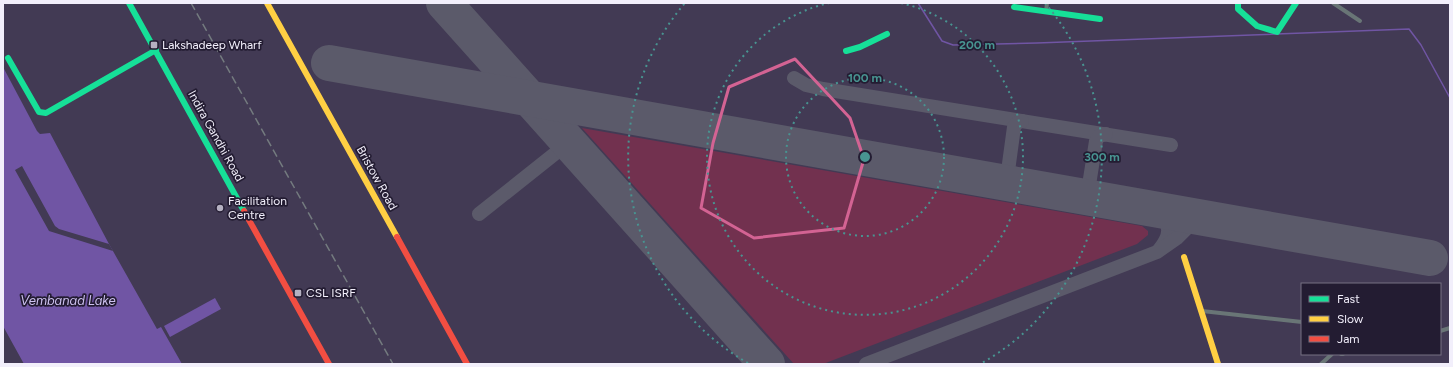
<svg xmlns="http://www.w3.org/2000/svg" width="1453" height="367" viewBox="0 0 1453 367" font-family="Figtree,sans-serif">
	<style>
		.green { fill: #72314f }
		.water { fill: #7055a4 }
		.pier { fill: #423a54 }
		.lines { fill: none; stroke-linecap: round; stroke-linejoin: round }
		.stream { stroke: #7055a4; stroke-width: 1.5 }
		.taxiway { stroke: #5b5a6a; stroke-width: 14 }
		.runway { stroke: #5b5a6a; stroke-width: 36 }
		.street { stroke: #697576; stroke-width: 4 }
		.fast { stroke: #16e098; stroke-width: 6 }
		.slow { stroke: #ffcf43; stroke-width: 6 }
		.jam { stroke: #f24e42; stroke-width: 6 }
		.rail { stroke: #747b7f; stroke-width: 1.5; stroke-dasharray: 8 4; stroke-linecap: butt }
		.marked { fill: none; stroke: #d36393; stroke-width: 3; stroke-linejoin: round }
		.ring { fill: none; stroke: #489491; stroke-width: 2; stroke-dasharray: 2 4 }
		.poi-dot { fill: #b4b0c1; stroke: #231c32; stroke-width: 1.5 }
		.labels { text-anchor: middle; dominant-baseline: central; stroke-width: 3.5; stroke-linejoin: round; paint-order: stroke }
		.poi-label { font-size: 12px; fill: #f2effb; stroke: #231c32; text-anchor: start }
		.street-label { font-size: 12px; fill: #f2effb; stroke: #231c32 }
		.water-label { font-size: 13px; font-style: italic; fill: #cec2f0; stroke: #231c32 }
		.centre { fill: #489491; stroke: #231c32; stroke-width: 2 }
		.ring-label { font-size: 12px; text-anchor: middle; font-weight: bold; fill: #489491; stroke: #231c32; stroke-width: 3.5; stroke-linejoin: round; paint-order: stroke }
	</style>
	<rect width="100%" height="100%" fill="#423a54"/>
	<!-- green -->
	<path class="green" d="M582,128L1142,226L1148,231V235L1137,244L823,364H794Z"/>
	<!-- water -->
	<g class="water">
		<path d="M3,67L37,131L40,134L50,133L109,244L157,329L161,327L182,364H24L3,326Z"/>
		<path d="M215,298L221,309L170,337L164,326Z"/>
	</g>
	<!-- pier -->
	<path class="pier" d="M22,166L55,226L59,229L109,244L113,251L49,231L15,170Z"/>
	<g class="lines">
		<!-- stream -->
		<path class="stream" d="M918,3L942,41L953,45L1037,43L1409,29L1421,45L1450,98"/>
		<!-- taxiway -->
		<g class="taxiway">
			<path d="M794,78L806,85L823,89L1171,145"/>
			<path d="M557,152L560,143L558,130"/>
			<path d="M1014,184L1009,178L1008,171L1014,127L1018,122L1022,121"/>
			<path d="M1095,198L1090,192L1089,185L1096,141L1099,136L1106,134"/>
			<path d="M1143,207C1165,217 1178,227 1159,250"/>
			<path d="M479,214L557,152C564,149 571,149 578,153"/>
			<path d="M866,364L1157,252L1177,238L1190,225L1196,222L1222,221"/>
		</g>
		<!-- runway -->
		<g class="runway">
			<path d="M444,3L767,364"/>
			<path d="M329,63L1430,258"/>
		</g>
		<!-- street -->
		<g class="street">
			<path d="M1333,3L1360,21"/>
			<path d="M1046,12L1047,3"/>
			<path d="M1202,311L1302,322"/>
			<path d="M1440,331L1450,328"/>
			<path d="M1341,354H1343"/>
			<path d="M1321,364L1332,354"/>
		</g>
		<!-- fast -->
		<g class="fast">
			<path d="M129,3L244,211"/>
			<path d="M1238,3V9L1257,26L1277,32L1296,3"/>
			<path d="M1014,7L1100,19"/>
			<path d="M846,51L860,47L887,34"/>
			<path d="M8,58L39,112L46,113L156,50"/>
		</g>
		<!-- slow -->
		<g class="slow">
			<path d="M267,3L397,237"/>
			<path d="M1184,257L1218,364"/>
		</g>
		<!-- jam -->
		<g class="jam">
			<path d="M244,211L329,364"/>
			<path d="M397,237L467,364"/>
		</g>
		<!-- rail -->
		<path class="rail" d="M191,3L393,364"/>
	</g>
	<!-- marked area -->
	<path class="marked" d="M795,59L850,118L864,159L844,228L754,238L701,208L713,143L729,87Z"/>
	<!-- distance rings -->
	<g class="ring">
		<circle cx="865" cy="157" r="79"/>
		<path d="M901 3A158 158 0 1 1 829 3"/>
		<path d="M748 363A237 237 0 0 1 685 3M1045 3A237 237 0 0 1 982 363"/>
	</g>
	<!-- markers -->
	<g class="poi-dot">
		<rect x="150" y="41" width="8" height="8" rx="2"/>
		<circle cx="220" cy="208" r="4"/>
		<rect x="294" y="289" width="8" height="8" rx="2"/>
	</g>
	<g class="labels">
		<!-- poi labels -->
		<g class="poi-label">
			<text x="162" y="45">Lakshadeep Wharf</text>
			<text x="228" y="201">Facilitation<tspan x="228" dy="14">Centre</tspan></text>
			<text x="306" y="293">CSL ISRF</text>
		</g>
		<!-- street labels -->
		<g class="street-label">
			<text transform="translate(216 136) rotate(61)">Indira Gandhi Road</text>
			<text transform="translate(377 178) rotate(61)">Bristow Road</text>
		</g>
		<!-- water labels -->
		<g class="water-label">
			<text x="68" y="300">Vembanad Lake</text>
		</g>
	</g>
	<circle cx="865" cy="157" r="6" class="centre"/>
	<g class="ring-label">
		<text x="977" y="49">200 m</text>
		<text x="865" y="82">100 m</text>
		<text x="1102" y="161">300 m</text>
	</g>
	<!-- border -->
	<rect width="1453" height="367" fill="none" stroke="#f2effb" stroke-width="8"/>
	<!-- legend -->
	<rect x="1301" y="283" width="140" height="72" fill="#231c32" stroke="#767082"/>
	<rect x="1309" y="296" width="20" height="6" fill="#16e098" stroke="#767082"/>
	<text x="1337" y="303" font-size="12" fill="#f2effb">Fast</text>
	<rect x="1309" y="316" width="20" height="6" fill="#ffcf43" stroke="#767082"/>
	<text x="1337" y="323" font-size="12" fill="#f2effb">Slow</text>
	<rect x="1309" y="336" width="20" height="6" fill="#f24e42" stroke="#767082"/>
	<text x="1337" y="343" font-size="12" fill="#f2effb">Jam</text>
</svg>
